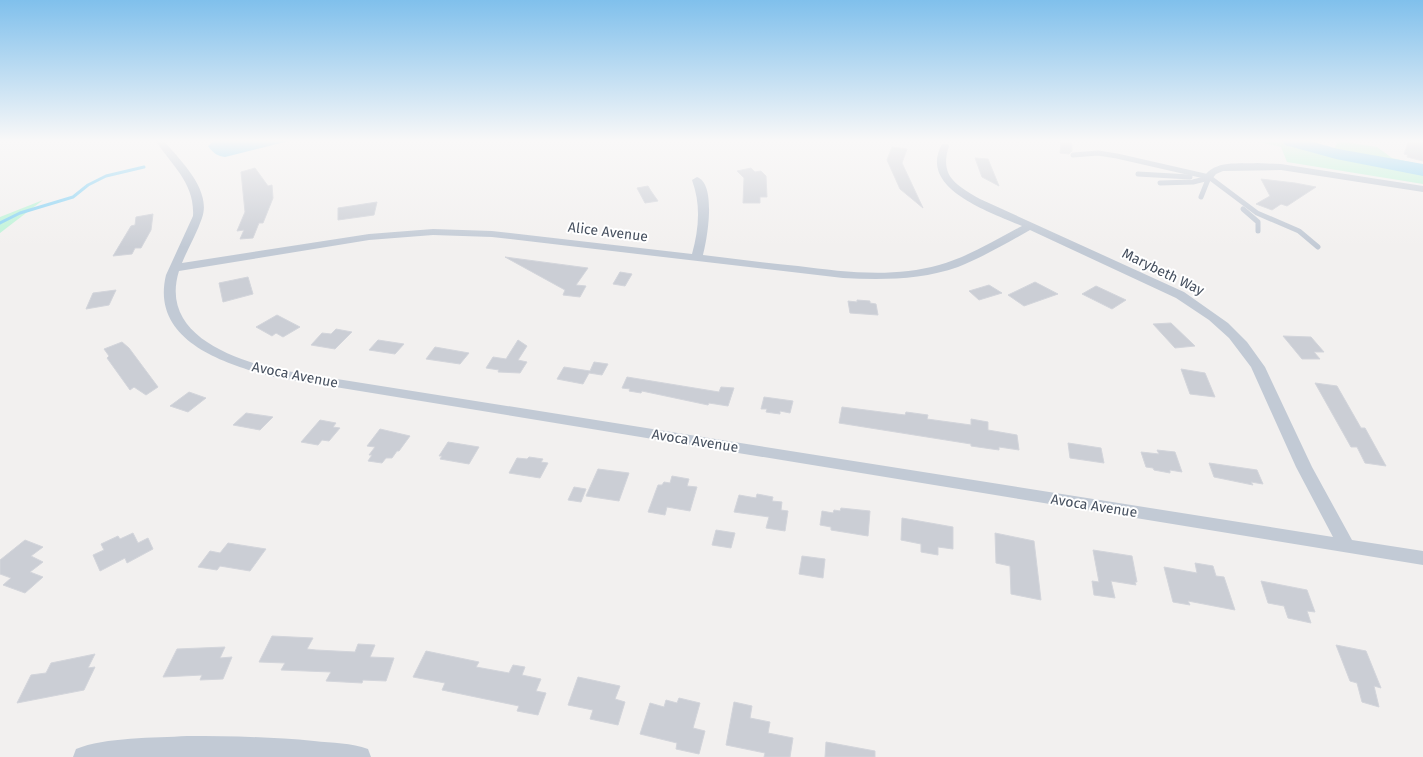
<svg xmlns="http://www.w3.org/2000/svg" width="1423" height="757" viewBox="0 0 1423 757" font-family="'Fira Sans',sans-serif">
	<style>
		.green { fill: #bbf3d6 }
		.water { fill: #85d1f3 }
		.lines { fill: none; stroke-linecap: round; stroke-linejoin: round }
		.stream { stroke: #85d1f3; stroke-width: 3 }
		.river { fill: #85d1f3; fill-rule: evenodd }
		.building { fill: #cbced5; stroke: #d3d5db }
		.lane { stroke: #c2cad5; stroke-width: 5 }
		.street { fill: #c2cad5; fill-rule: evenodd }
		.labels { text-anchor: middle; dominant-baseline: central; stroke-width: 4; stroke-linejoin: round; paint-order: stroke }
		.street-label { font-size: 14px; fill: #46505f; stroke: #fff }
	</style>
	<rect width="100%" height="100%" fill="#f2f0ef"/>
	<!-- green -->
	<g class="green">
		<path d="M1254,141H1311L1334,149L1338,141L1377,147L1392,158L1423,165V184L1287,162L1281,147Z"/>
		<path d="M43,200L0,233V217Z"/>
	</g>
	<!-- water -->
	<path class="water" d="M214,141H289L225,157C217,156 212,152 208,146Z"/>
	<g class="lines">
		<!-- stream -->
		<path class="stream" d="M0,223L20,213L73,197L88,185L106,176L144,167"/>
		<!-- river -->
		<path class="river" d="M1282,141H1310L1338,149L1423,164V176L1336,159L1285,145Z"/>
	</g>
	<!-- building -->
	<g class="building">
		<path d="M1061,141L1072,143V151L1069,154L1060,153Z"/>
		<path d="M1409,141H1423V161L1407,157L1408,155L1404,154Z"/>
		<path d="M892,147L907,149L902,163L923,208L900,189L887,160Z"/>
		<path d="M975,158L988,159L999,186L982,177Z"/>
		<path d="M255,168L268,186L272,185L273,198L263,223H259L253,238L240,239L244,230L237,231L245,212L241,172Z"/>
		<path d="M751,168L755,172L761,171L766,176L767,197H760V203H743L744,178L737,171Z"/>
		<path d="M1261,179L1295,183L1316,187L1287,206L1281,204L1272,210L1256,204L1270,196Z"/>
		<path d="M648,186L651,191L658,201L645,203L637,188Z"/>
		<path d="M377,202L374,215L338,220V208Z"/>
		<path d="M153,214L151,230L141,248H135L132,254L113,256L131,226L135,225L136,217Z"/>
		<path d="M505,257L588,268L576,285L586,286L580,297L563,295L565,290Z"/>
		<path d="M620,272L632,274L625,286L613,284Z"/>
		<path d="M248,277L253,294L223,302L219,283Z"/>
		<path d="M1035,282L1058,294L1024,306L1008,295Z"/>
		<path d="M989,285L1002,293L979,300L969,291Z"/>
		<path d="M1096,286L1126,300L1112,309L1082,294Z"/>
		<path d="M116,290L109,305L86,309L93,293Z"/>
		<path d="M857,300L870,301V303L876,304L878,315L850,313L848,301L857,302Z"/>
		<path d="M277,315L300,327L283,337L276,333L272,336L256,327Z"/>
		<path d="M1171,323L1195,346L1175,348L1153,324Z"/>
		<path d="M336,329L352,332L335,349L311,345L322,333L331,334Z"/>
		<path d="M1283,336L1311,337L1324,352H1314L1320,359H1302Z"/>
		<path d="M378,340L404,344L395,354L369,350Z"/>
		<path d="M518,340L527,346L518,360L527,362L520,373L498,372L499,370L486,368L493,357L506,359Z"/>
		<path d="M122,342L129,348L158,387L146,395L134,387L130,390L107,358L109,356L104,349Z"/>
		<path d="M435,347L469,353L460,364L426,359Z"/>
		<path d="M594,362L608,364L602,375L589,373L583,384L557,379L564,367L590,371Z"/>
		<path d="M1181,369L1205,373L1215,397L1190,394Z"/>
		<path d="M627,377L719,392L721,387L734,388L728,406L709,403L708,405L642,391L641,393L629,391L630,389L622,388Z"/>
		<path d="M1315,383L1337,386L1361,428H1365L1386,466L1365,463L1357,447H1351Z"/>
		<path d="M189,392L206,398L188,412L170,406Z"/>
		<path d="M764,397L793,401L790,413L780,411V414L766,412L767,409H761Z"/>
		<path d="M842,407L905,415L906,412L928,415L927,419L971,425V419L988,422V430L1017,435L1019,450L999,447V450L971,446V444L839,423Z"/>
		<path d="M246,413L267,416L273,417L260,430L233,425Z"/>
		<path d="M320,420L336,423L333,427L340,428L329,441L322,440L318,445L301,442Z"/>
		<path d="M380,429L410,436L399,451H397L392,458H386L382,463L368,461L372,455H369L375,447L367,446Z"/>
		<path d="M448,442L479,447L469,464L440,459L442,456H439Z"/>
		<path d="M1068,443L1101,448L1104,463L1070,458Z"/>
		<path d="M1157,450L1175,452L1182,472L1170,470V473L1154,470L1153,468L1146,467L1141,452L1159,454Z"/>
		<path d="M529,457L543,459L541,462L548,463L540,478L509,473L517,458L527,459Z"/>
		<path d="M1209,463L1257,470L1263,484L1251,482L1253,485L1214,477Z"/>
		<path d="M598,469L629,473L619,501L586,496Z"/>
		<path d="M672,476L689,479L687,486L697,487L690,511L667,507L665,515L648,512L658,485H662L664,482L670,483Z"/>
		<path d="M574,487L586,489L581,502L568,500Z"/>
		<path d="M757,494L773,497L772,501L782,502L781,510L788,511L785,531L766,528L769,517L734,512L739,495L756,498Z"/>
		<path d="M841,508L870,511L868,536L831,530V527L820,525L822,511L833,513L834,510L840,511Z"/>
		<path d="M902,518L953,527V549L938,547V555L921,552V544L901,540Z"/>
		<path d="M716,530L735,533L731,548L712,545Z"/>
		<path d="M133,533L138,543L148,538L153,549L127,563L125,558L100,571L93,555L104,550L101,544L118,536L120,539Z"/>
		<path d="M995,533L1034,541L1041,600L1011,594L1010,566L996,563Z"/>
		<path d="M25,540L43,547L31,556L43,562L30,572L43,577L25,593L3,585L11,578L0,574V560Z"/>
		<path d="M228,543L266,549L250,571L220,566L217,570L198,567L210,551L220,553Z"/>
		<path d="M1093,550L1132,556L1137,582H1135L1136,585L1111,581L1115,598L1094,595L1092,581L1099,582Z"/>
		<path d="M802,556L825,559L823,578L799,574Z"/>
		<path d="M1195,563L1213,566L1216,576L1224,577L1235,610L1188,601L1190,605L1173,602L1164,567L1197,573Z"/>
		<path d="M1261,581L1307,590L1315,612L1307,611L1311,623L1288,618L1284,606L1268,603Z"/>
		<path d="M272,636L313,638L307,649L316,650L355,652L358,644L375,645L370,657L394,658L386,681L363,680L362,683L326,681L331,672L281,670L285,663L259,662Z"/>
		<path d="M1336,645L1366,651L1381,688L1374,686L1379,707L1362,702L1357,683L1350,681Z"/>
		<path d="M225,647L220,658L232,657L223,679L200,680L202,675L163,677L177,649Z"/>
		<path d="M426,651L479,662L476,667L509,673L513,665L525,667L522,675L541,679L536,691L546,693L538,715L517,711L519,706L442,690L445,683L413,677Z"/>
		<path d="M95,654L88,668L95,667L84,690L17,703L31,675L46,673L51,663Z"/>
		<path d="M578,677L620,686L615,699L625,702L618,725L590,719L593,710L568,705Z"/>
		<path d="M679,698L700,703L693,728L705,731L699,754L676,749L677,743L640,734L650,703L664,707L666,700L677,703Z"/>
		<path d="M734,702L752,706L750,718L770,722L768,733L793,738L790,757H764L765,753L726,745Z"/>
		<path d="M826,742L875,751V757H825Z"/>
	</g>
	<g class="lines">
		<!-- lane -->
		<g class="lane">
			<path d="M1073,155L1098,153L1117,156L1209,177L1257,213L1299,231L1318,247"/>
			<path d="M1138,174L1190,177"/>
			<path d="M1160,183L1193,182L1209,178"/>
			<path d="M1201,197L1209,177"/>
			<path d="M1243,209L1258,222V231"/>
		</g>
		<!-- street -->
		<g class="street">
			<path d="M156,141H164C180,160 212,190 202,218C197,233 188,248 182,263L369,234L433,229L492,231L692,254C699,228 701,205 692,180L697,177C717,184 707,240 703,255C735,259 767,263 798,266C844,272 893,278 939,265C968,257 995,240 1022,226C991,212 917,189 942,144H948L949,146C939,176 956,185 980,199L1184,292L1228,323L1247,342L1265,367L1312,467L1352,540L1423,551V565L274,377C225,364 150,341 166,275L193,216C195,183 172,166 156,141ZM1030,230L1176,298L1209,320L1229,338L1251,367L1296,467L1333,537L274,369C227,357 160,332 179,271L369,240L433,235L492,237L843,278C882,280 921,280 958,267C983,257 1007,243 1030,230Z"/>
			<path d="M1257,163L1281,164L1423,186V192L1281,170L1223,171L1216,174L1212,179H1206L1204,177C1214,160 1239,164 1257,163Z"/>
			<path d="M187,736C230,736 272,737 314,741C332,743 352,743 368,749L371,757H73L76,749C105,737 155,738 187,736Z"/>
		</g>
	</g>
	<!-- sky -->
	<linearGradient id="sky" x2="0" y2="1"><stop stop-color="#80c0ec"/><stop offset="0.57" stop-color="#f9f8f8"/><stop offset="1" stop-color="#f9f8f8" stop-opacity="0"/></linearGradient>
	<rect width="1423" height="247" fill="url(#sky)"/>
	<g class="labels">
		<!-- street labels -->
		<g class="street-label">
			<text transform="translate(608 232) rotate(7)">Alice Avenue</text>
			<text transform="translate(1163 272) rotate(26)">Marybeth Way</text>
			<text transform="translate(295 375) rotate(11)">Avoca Avenue</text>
			<text transform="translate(695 441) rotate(9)">Avoca Avenue</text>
			<text transform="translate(1094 506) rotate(9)">Avoca Avenue</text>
		</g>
	</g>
</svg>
